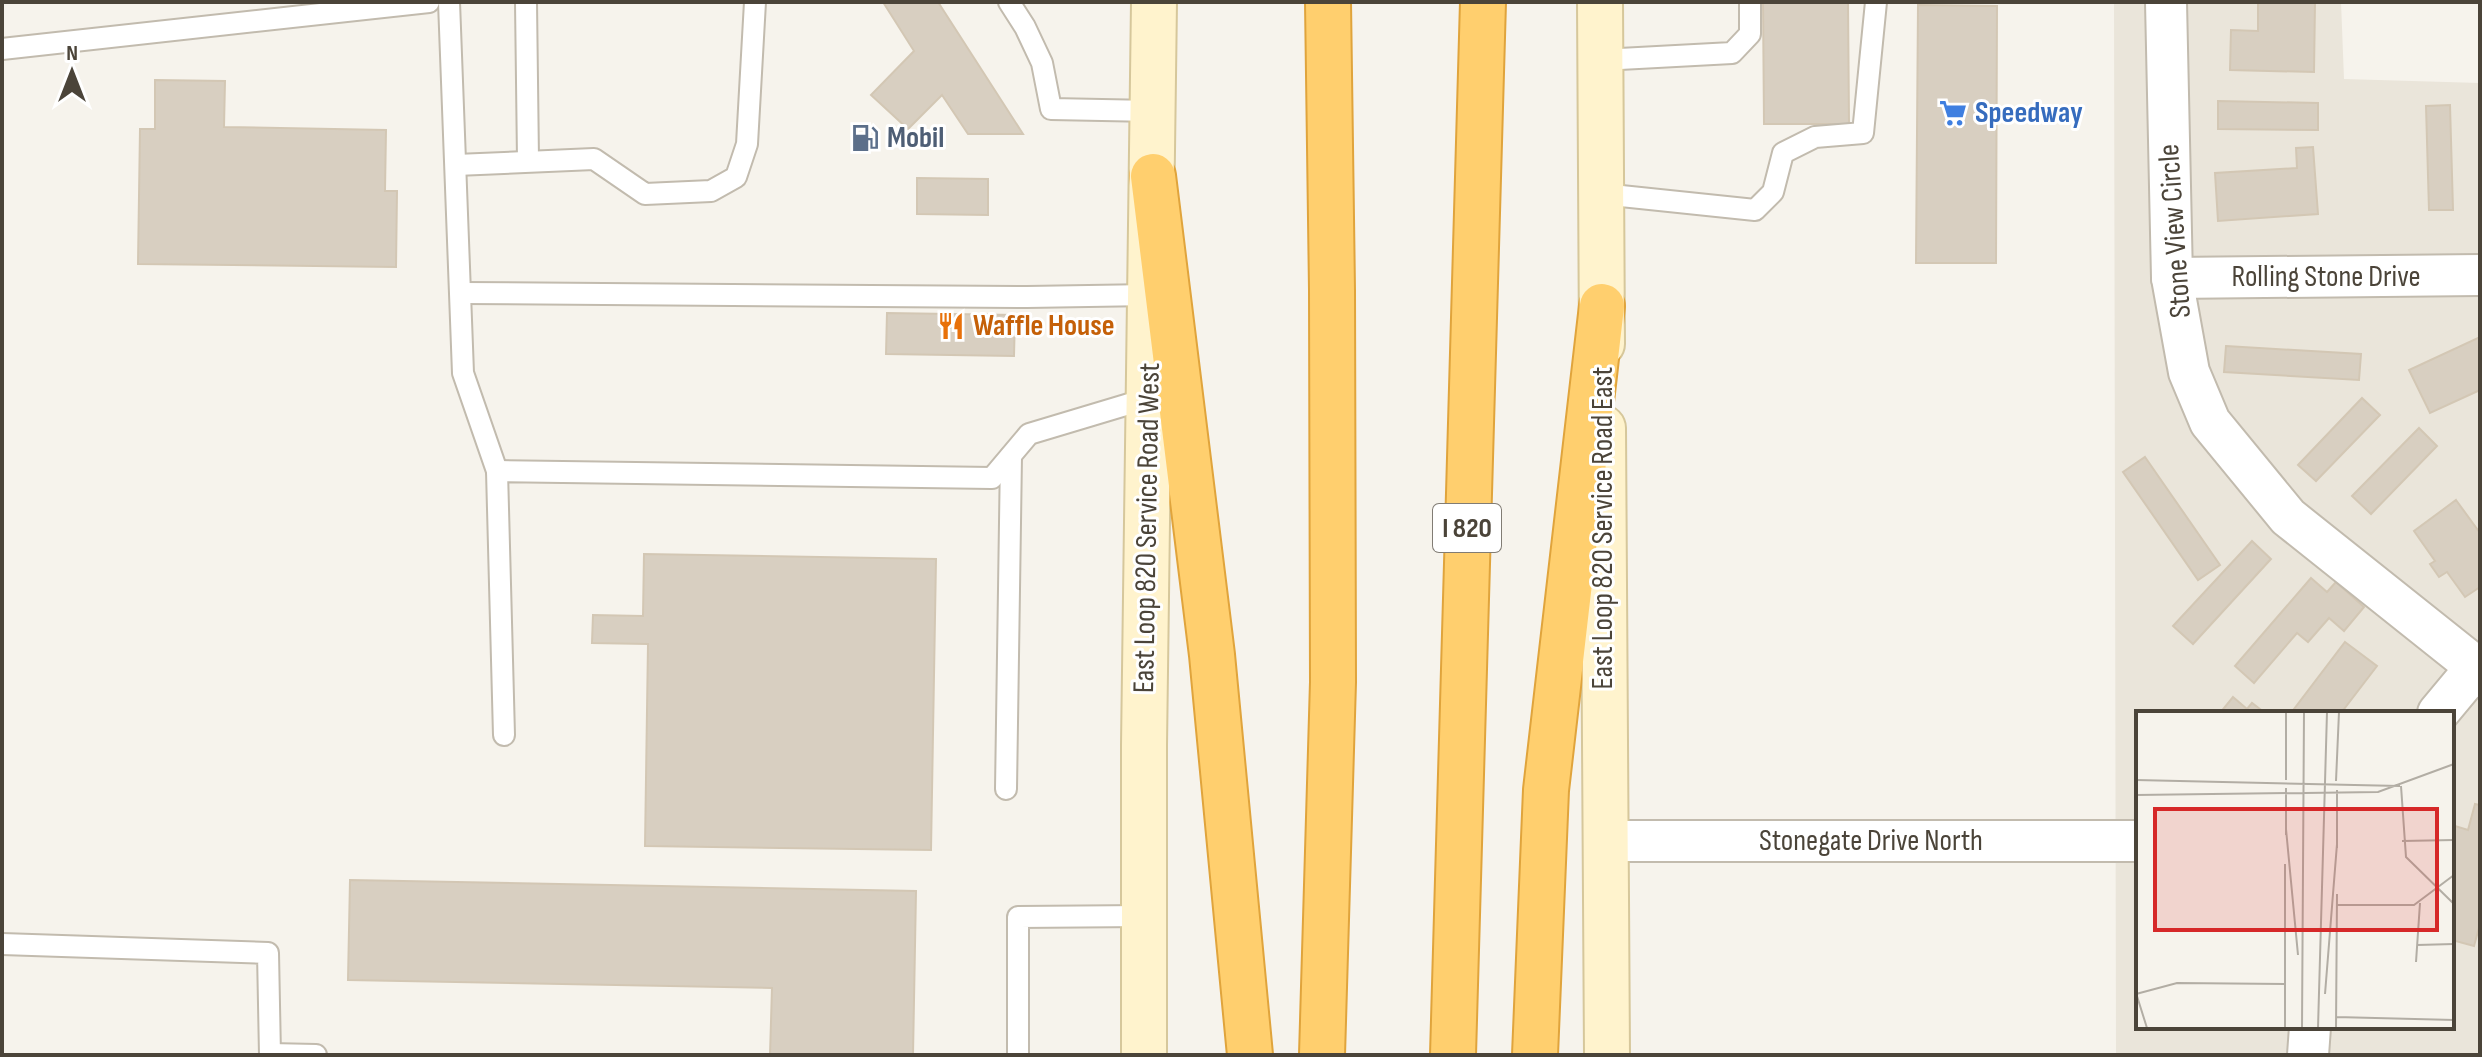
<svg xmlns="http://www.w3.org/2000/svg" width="2482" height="1057" viewBox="0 0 2482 1057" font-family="'Sofia Sans Condensed',sans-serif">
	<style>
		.residential { fill: #eae5da; fill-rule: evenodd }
		.building { fill: #d8cfc1; stroke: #d3c7b4; stroke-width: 2 }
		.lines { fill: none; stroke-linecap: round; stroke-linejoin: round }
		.lane-casing { stroke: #c2bbae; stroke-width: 24 }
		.street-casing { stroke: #c2bbae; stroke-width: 44 }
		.secondary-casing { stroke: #d6c79b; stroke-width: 48 }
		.highway-casing { stroke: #e0a43c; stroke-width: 48 }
		.lane { stroke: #fff; stroke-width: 20 }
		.street { stroke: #fff; stroke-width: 40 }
		.secondary { stroke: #fff3cd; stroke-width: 44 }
		.highway { stroke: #ffcf6e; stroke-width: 44 }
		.labels { text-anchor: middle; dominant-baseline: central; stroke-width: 6; stroke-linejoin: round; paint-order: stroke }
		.shield { fill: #fff; stroke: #817c74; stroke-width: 2 }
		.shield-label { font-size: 28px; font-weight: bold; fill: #4b4439 }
		.shop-label { font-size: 30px; font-weight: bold; fill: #366cbe; stroke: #fff; text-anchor: start }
		.service-label { font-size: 30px; font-weight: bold; fill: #4e5e75; stroke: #fff; text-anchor: start }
		.street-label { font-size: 30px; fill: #4b4439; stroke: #fff }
		.food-label { font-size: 30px; font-weight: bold; fill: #c56008; stroke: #fff; text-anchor: start }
		.inset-road { fill: none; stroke: #b2ada4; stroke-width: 2 }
		.view { fill: #d62828; fill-opacity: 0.15; stroke: #d62828; stroke-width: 4 }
		.inset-edge { fill: none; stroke: #4b4439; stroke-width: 4 }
	</style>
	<rect width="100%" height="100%" fill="#f6f3ec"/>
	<!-- residential -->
	<path class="residential" d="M2114,2H2341L2344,79L2480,83V1055H2116ZM2138,713H2452V1027H2138Z"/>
	<!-- building -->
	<g class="building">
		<path d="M883,2H938L1023,134H968L942,95L908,129L871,95L914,51Z"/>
		<path d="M1763,2H1848L1849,124H1764Z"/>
		<path d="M2258,2H2315L2314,72L2230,70L2231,30L2258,31Z"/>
		<path d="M1918,5L1997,6L1996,263H1916Z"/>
		<path d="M155,80L225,81L224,127L386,130L385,191H397L396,267L138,264L140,129H155Z"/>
		<path d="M2218,101L2318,103V130L2218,129Z"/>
		<path d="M2450,105L2453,210H2429L2426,106Z"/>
		<path d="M2313,147L2318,214L2218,221L2215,173L2297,168L2296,148Z"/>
		<path d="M917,178L988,179V215L917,214Z"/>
		<path d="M887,313L1015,315L1014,356L886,354Z"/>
		<path d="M2480,337V390L2430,413L2409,370Z"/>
		<path d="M2226,346L2361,354L2359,380L2224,372Z"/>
		<path d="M2362,398L2380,415L2316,481L2298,465Z"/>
		<path d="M2419,428L2437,446L2371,514L2352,496Z"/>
		<path d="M2145,457L2220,565L2198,580L2123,472Z"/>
		<path d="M2456,500L2480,533V587L2465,597L2447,572L2439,577L2430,564L2435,561L2414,531Z"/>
		<path d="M2252,541L2271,559L2193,644L2173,626Z"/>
		<path d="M644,554L936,559L931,850L645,846L648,644L592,643L593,615L643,616Z"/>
		<path d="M2311,578L2327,592L2336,582L2364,607L2344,631L2329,618L2308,642L2297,633L2254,683L2235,666Z"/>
		<path d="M2345,642L2377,666L2341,713H2291Z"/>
		<path d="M2233,697L2247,709L2252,703L2265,713H2220Z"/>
		<path d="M2475,804L2480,805V924L2474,946L2452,940V825L2468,830Z"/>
		<path d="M350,880L916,891L913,1055H770L772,988L348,980Z"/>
	</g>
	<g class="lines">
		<!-- lane casing -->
		<g class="lane-casing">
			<g id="lane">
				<path d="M449,2L463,373L497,471"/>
				<path d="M526,2L528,160"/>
				<path d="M1009,2L1025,27L1042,63L1051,109L1153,111"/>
				<path d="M2,49L429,2"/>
				<path d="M1601,60L1732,53L1750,34V2"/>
				<path d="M456,165L594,159L645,194L711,191L736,177L747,144L755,2"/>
				<path d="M1602,194L1755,210L1773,192L1783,153L1815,137L1863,133L1876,2"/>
				<path d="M461,293L1027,297L1150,295"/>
				<path d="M504,735L497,471L992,478L1029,434L1149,398"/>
				<path d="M1006,789L1011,456"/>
				<path d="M2,944L268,953L270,1055"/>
				<path d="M270,1054L316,1055"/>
				<path d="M1018,1055V917L1144,916"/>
			</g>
		</g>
		<!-- street casing -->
		<g class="street-casing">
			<g id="street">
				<path d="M2166,2L2172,278L2189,372L2210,422L2288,517L2480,670"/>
				<path d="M2172,278L2480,275"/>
				<path d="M2438,713L2463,683L2480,669"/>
				<path d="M1605,841H2138"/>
				<path d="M2308,1055L2310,1027"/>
			</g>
		</g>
		<!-- secondary casing -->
		<g class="secondary-casing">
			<g id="secondary">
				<path d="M1600,2L1602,344"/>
				<path d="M1603,428L1607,1055"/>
				<path d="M1144,1055V745L1154,2"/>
			</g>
		</g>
		<!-- highway casing -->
		<g class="highway-casing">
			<g id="highway">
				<path d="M1153,176L1212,655L1250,1055"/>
				<path d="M1322,1055L1333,682L1332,290L1328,2"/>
				<path d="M1453,1055L1483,2"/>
				<path d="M1535,1055L1546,790L1602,306"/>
			</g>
		</g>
		<!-- lane -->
		<use href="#lane" class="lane"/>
		<!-- street -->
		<use href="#street" class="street"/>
		<!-- secondary -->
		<use href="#secondary" class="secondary"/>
		<!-- highway -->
		<use href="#highway" class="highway"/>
	</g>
	<!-- icons -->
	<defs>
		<g id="supermarket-bare" transform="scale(2.16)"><path d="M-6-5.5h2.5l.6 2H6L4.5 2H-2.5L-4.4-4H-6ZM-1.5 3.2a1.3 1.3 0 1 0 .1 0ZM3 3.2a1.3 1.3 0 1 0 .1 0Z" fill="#3f7fe0" stroke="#fff" stroke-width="2.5" paint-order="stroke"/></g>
		<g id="fuel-bare" transform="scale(2.16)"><path d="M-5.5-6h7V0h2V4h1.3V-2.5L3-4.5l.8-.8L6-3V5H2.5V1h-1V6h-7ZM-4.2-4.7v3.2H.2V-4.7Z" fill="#5c6f8a" stroke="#fff" stroke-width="2.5" paint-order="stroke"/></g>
		<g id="restaurant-bare" transform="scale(2.16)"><path d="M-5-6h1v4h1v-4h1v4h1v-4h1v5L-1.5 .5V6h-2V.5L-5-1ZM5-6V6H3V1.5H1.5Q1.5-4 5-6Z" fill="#e8710a" stroke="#fff" stroke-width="2.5" paint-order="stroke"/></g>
	</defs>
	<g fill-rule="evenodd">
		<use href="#supermarket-bare" x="1953" y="113"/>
		<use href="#fuel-bare" x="865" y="138"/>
		<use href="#restaurant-bare" x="951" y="326"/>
	</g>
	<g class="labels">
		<!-- shield labels -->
		<rect class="shield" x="1433" y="504" width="68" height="48" rx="6"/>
		<g class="shield-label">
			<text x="1467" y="528">I 820</text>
		</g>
		<!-- shop labels -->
		<g class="shop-label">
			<text x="1975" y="113">Speedway</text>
		</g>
		<!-- service labels -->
		<g class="service-label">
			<text x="887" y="138">Mobil</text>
		</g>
		<!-- street labels -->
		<g class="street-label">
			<text transform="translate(2175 231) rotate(-94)">Stone View Circle</text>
			<text x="2326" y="277">Rolling Stone Drive</text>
			<text transform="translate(1147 528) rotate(-89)">East Loop 820 Service Road West</text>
			<text transform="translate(1603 528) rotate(-90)">East Loop 820 Service Road East</text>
			<text x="1871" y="841">Stonegate Drive North</text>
		</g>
		<!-- food labels -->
		<g class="food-label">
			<text x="973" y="326">Waffle House</text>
		</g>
	</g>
	<!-- overview -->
	<g transform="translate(2136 711)">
		<rect width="318" height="318" fill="#f6f3ec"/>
		<path class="inset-road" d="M0,69L264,75M150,69V1M200,70L203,1M265,75L270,146L318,193M201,79V137M0,84L242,81L318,53M150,118L162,244M150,124V77M266,130L318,129M201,194H278L318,164M281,234L318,233M280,251L284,192M0,282L11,317M0,283L41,272L149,273M189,283L201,133M200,306L318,309M149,317V153M166,317L168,1M182,317L191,1M200,317L201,183"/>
		<path class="view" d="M19,98H301V219H19Z"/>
		<rect width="318" height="318" class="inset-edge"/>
	</g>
	<!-- border -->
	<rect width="2482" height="1057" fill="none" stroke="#4b4439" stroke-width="8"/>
	<!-- north arrow -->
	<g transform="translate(72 72)" stroke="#ffffff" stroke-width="6" paint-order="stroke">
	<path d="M0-6L14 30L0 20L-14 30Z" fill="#4b4439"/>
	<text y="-12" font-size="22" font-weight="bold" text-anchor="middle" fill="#4b4439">N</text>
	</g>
</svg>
